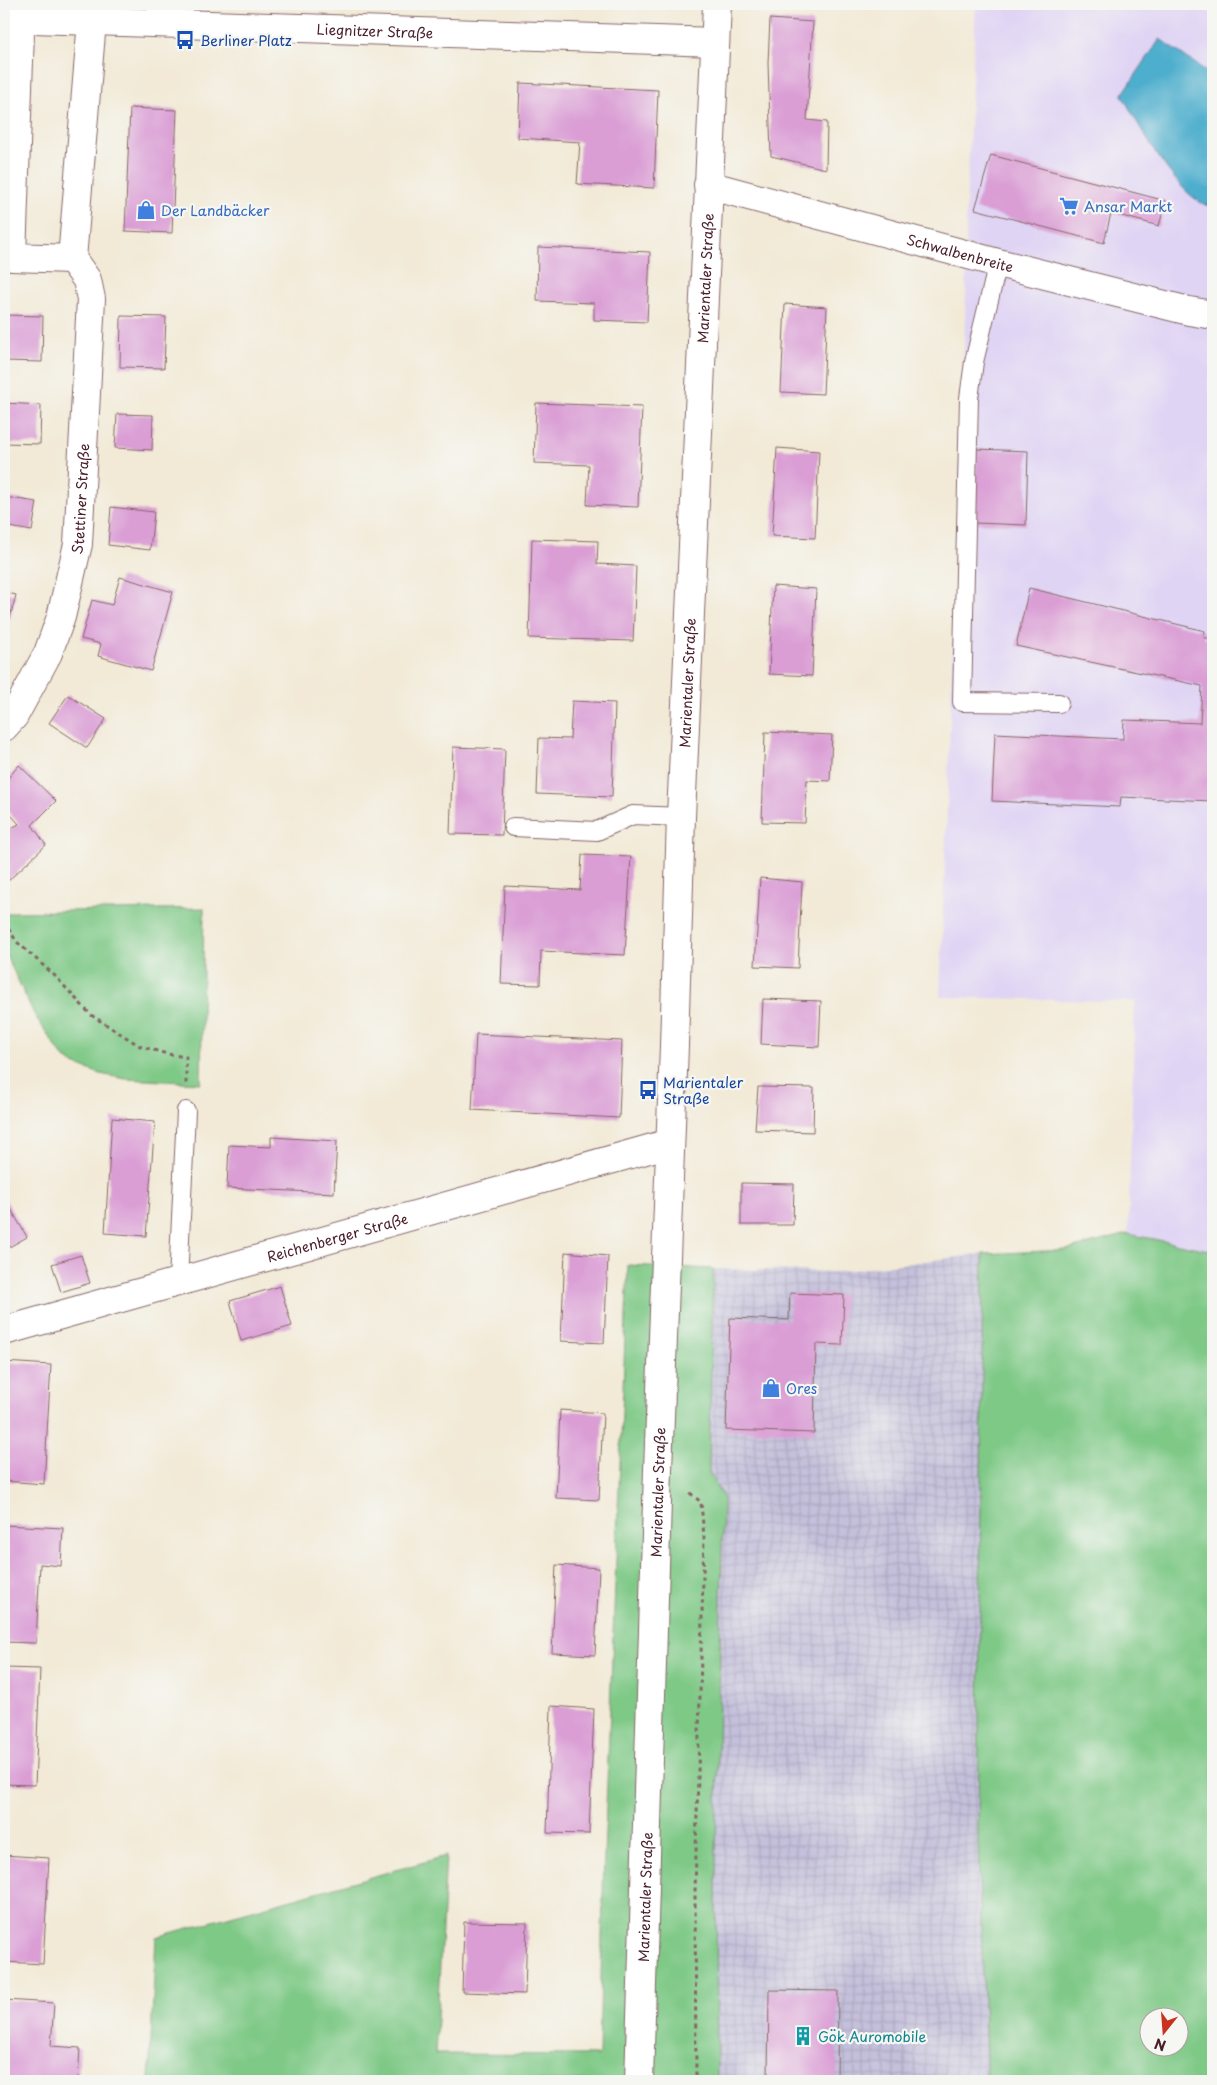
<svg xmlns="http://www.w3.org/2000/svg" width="1217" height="2085" viewBox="0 0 1217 2085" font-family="'Playpen Sans',sans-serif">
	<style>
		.built { fill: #e0d4f4 }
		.industrial { fill: url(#industrial-grid) }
		.green { fill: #7fc987; stroke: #647459; fill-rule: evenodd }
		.water { fill: #4eaecd; stroke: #4c667c }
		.building { fill: #da9ed5 }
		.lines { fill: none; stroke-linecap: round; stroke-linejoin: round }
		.service-casing { stroke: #856667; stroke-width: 20 }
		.minor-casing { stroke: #856667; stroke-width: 30 }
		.secondary-casing { stroke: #856667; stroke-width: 30 }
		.path { stroke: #856667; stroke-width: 3; stroke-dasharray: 4 4; stroke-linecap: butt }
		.service { stroke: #fff; stroke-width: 18 }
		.minor { stroke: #fff; stroke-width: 28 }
		.secondary { stroke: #fff; stroke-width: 28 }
		.labels { text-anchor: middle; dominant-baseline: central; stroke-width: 4.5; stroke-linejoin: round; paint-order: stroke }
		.street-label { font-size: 14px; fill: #4a1f2b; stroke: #f6f6f2 }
		.transit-label { font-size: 14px; fill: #164399; stroke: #f6f6f2; text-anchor: start }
		.shop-label { font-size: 14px; fill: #366cbe; stroke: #f6f6f2; text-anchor: start }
		.culture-label { font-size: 14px; fill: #0d838f; stroke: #f6f6f2; text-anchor: start }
	</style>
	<defs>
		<pattern id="industrial-grid" width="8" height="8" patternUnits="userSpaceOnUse" patternTransform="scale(1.25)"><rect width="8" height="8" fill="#c4c0db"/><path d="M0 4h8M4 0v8" fill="none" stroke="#aaa5bc"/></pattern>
	</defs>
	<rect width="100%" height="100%" fill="#f6f6f2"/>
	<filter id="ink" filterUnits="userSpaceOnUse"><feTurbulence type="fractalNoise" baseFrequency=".02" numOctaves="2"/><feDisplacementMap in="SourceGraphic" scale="10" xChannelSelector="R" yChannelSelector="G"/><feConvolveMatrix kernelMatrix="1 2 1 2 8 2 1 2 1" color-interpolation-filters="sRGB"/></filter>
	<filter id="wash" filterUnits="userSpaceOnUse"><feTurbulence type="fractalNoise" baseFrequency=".0096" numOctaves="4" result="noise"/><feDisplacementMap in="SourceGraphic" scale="20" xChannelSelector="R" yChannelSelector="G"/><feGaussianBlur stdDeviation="1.12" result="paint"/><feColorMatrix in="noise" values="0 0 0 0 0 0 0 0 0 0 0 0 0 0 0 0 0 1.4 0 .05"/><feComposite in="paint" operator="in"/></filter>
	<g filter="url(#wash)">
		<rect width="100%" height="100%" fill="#f2ead7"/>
		<!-- built -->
		<path class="built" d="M976,4H1213V1251L1128,1234L1135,1002L940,997L966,292V211Z"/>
		<!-- industrial -->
		<path class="industrial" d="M983,1254L978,1843L987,2081H717L716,1856L723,1497L709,1472L713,1269L836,1272Z"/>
		<!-- green -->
		<g class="green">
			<path d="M204,908L201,1083L126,1079L100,1074L74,1064L62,1056L34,1014L4,951V915L14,912Z"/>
			<path d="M1128,1234L1213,1251V2081H987L978,1843L983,1254L1066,1250ZM1150,2018H1180V2048H1150Z"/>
			<path d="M628,1265L713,1269L709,1472L723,1497L716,1856L717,2081H149L156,1937L446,1856L435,2054L599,2055L604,1857Z"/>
		</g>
		<!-- water -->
		<path class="water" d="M1160,39L1213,76V207C1180,203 1138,124 1122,95Z"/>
		<g id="blocks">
			<!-- building -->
			<g class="building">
				<path d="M770,19L813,22L807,120L827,122L826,169L771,156L768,63Z"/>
				<path d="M520,83L658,90L654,188L577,184L580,142L518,138Z"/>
				<path d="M130,108L177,110L172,233L125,231Z"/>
				<path d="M991,155L1166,201L1159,226L1111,213L1104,243L975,209Z"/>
				<path d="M538,247L650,252L647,322L594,320V303L537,301Z"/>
				<path d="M785,304L827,307L823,394L781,392Z"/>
				<path d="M5,315L43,316L42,362L4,361Z"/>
				<path d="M121,316L166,317L164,368L120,367Z"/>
				<path d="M4,403L41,405L40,444L4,443Z"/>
				<path d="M536,403L642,407L638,507L587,505L589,465L534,463Z"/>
				<path d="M117,414L153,415L152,450L115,448Z"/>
				<path d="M777,448L819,451L815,538L772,536Z"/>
				<path d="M977,449L1028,451L1026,525L975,523Z"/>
				<path d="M4,497L37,502L32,531L4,526Z"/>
				<path d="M111,507L154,512L150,550L108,545Z"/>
				<path d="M532,539L598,541L597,564L636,566L633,641L529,638Z"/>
				<path d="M120,577L173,592L151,671L98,656L101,644L81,639L92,600L112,605Z"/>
				<path d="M773,586L816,589L812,676L769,674Z"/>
				<path d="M1029,588L1205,631L1204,638H1213V801L1121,797L1120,807L992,801L995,733L1123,739L1124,720L1200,723L1202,686L1016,646Z"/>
				<path d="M4,592L16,595L7,629H4Z"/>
				<path d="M68,695L106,719L87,748L49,723Z"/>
				<path d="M572,701L615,703L612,797L537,794L539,738L570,739Z"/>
				<path d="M765,732L832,735L830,781L807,780L805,823L762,822Z"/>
				<path d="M453,747L505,749L502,835L450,834Z"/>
				<path d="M19,765L56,801L32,825L46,845L8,881L4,868V832L19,824L4,807V783Z"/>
				<path d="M582,855L631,857L625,955L541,951L540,985L501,984L505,886L580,890Z"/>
				<path d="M760,878L802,882L798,968L755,966Z"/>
				<path d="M763,999L821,1001L819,1047L761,1044Z"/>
				<path d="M476,1034L622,1041L619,1118L472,1110Z"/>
				<path d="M758,1087L814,1088L813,1132L755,1130Z"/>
				<path d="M112,1118L155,1122L146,1236L105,1233Z"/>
				<path d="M271,1137L337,1141L334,1193L227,1188L229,1145L271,1147Z"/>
				<path d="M741,1183L794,1184L793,1225H741Z"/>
				<path d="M4,1197L27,1237L4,1250Z"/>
				<path d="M565,1252L608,1256L604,1343L561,1341Z"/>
				<path d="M81,1255L90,1283L61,1292L52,1264Z"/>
				<path d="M280,1286L292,1326L241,1341L230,1301Z"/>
				<path d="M790,1293L844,1295L842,1345L816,1344L814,1433L726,1430L730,1318L789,1320Z"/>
				<path d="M4,1362L51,1365L44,1484L4,1481Z"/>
				<path d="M560,1410L603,1413L599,1500L556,1498Z"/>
				<path d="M4,1525L63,1528L61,1566L40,1564L36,1643L4,1642Z"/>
				<path d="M556,1565L599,1568L595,1655L552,1653Z"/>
				<path d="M4,1668L40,1669L35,1785L4,1784Z"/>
				<path d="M551,1706L594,1709L589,1834L547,1833Z"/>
				<path d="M4,1855L49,1858L43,1964L4,1962Z"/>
				<path d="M464,1922L527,1923L525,1994L462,1992Z"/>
				<path d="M769,1990L838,1991L837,2081H768Z"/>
				<path d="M4,2000L54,2003L51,2046L80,2048L78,2081H4Z"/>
			</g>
		</g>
	</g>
	<g filter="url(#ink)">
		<use href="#blocks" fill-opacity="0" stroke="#856667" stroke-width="1"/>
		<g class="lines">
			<!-- service casing -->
			<g class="service-casing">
				<g id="service">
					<path d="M998,263L974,362L969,398L962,702L1059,703"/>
					<path d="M513,827L597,831L633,815L681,817"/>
					<path d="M178,1282L186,1111"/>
				</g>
			</g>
			<!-- minor casing -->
			<g class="minor-casing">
				<g id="minor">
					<path d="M21,4L12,257L72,259L92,21"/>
					<path id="s1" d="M4,18L715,42"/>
					<path id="s2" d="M708,185L998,263L1189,311L1213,315"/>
					<path id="s3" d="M4,727L14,716L48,653L61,617L78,544L91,299L87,280L72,259"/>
					<path id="s4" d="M4,1331L670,1143"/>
				</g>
			</g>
			<!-- secondary casing -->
			<g class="secondary-casing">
				<g id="secondary">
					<path id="s5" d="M639,2081L658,1470L674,1046L681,817L717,4"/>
				</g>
			</g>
			<!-- path -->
			<g class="path">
				<path d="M4,922L17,942L54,975L91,1015L140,1046L167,1054L186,1057V1086"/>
				<path d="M690,1493L701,1502L704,1537L695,1892L696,2081"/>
			</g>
			<!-- service -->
			<use href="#service" class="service"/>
			<!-- minor -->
			<use href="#minor" class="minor"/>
			<!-- secondary -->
			<use href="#secondary" class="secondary"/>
		</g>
	</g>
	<!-- icons -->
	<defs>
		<g id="bus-bare" transform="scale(1.5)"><path d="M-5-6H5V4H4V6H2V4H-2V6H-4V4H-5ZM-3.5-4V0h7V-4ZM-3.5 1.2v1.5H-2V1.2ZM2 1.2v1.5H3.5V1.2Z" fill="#1a4fb4" stroke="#f6f6f2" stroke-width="2.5" paint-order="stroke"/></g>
		<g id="supermarket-bare" transform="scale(1.5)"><path d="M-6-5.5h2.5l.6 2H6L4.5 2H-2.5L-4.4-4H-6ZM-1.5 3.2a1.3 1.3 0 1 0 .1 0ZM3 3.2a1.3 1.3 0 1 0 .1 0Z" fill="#3f7fe0" stroke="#f6f6f2" stroke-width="2.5" paint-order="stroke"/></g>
		<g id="shop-bare" transform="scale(1.5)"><path d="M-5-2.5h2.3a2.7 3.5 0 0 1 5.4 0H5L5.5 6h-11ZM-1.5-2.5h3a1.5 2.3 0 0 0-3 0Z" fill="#3f7fe0" stroke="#f6f6f2" stroke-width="2.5" paint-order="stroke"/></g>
		<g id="building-bare" transform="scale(1.5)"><path d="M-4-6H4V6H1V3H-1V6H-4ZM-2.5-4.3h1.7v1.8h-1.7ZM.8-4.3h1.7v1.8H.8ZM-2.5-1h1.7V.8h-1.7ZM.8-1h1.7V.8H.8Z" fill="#0f9aa8" stroke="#f6f6f2" stroke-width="2.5" paint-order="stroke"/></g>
	</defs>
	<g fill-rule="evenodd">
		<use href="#bus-bare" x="185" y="40"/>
		<use href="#supermarket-bare" x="1069" y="206"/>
		<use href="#shop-bare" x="146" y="210"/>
		<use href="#bus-bare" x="648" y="1090"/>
		<use href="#shop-bare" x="771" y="1388"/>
		<use href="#building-bare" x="803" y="2036"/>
	</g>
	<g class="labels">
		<!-- street labels -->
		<g class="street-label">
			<text stroke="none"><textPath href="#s1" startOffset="371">Liegnitzer Straße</textPath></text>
			<text stroke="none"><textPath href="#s2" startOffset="261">Schwalbenbreite</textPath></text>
			<text stroke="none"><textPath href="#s5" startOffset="1804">Marientaler Straße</textPath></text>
			<text stroke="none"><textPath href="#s3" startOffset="245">Stettiner Straße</textPath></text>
			<text stroke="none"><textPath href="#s5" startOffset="1399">Marientaler Straße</textPath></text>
			<text stroke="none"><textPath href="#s4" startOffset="346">Reichenberger Straße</textPath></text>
			<text stroke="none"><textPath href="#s5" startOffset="589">Marientaler Straße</textPath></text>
			<text stroke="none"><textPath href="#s5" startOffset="184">Marientaler Straße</textPath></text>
		</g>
		<!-- transit labels -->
		<g class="transit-label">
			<text x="200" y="40">Berliner Platz</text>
			<text x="663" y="1082">Marientaler<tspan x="663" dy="16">Straße</tspan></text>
		</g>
		<!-- shop labels -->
		<g class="shop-label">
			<text x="1084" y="206">Ansar Markt</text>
			<text x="161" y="210">Der Landbäcker</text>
			<text x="786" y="1388">Ores</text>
		</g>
		<!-- culture labels -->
		<g class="culture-label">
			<text x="818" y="2036">Gök Auromobile</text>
		</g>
	</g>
	<!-- margin -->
	<rect width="1217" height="2085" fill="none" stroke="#f6f6f2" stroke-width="20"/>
	<!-- north arrow -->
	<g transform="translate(1164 2032) rotate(197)"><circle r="24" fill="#f6f6f2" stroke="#b1a0a2"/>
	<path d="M0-4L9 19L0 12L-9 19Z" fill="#c8321e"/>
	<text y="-8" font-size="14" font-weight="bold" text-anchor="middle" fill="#4a1f2b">N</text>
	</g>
</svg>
